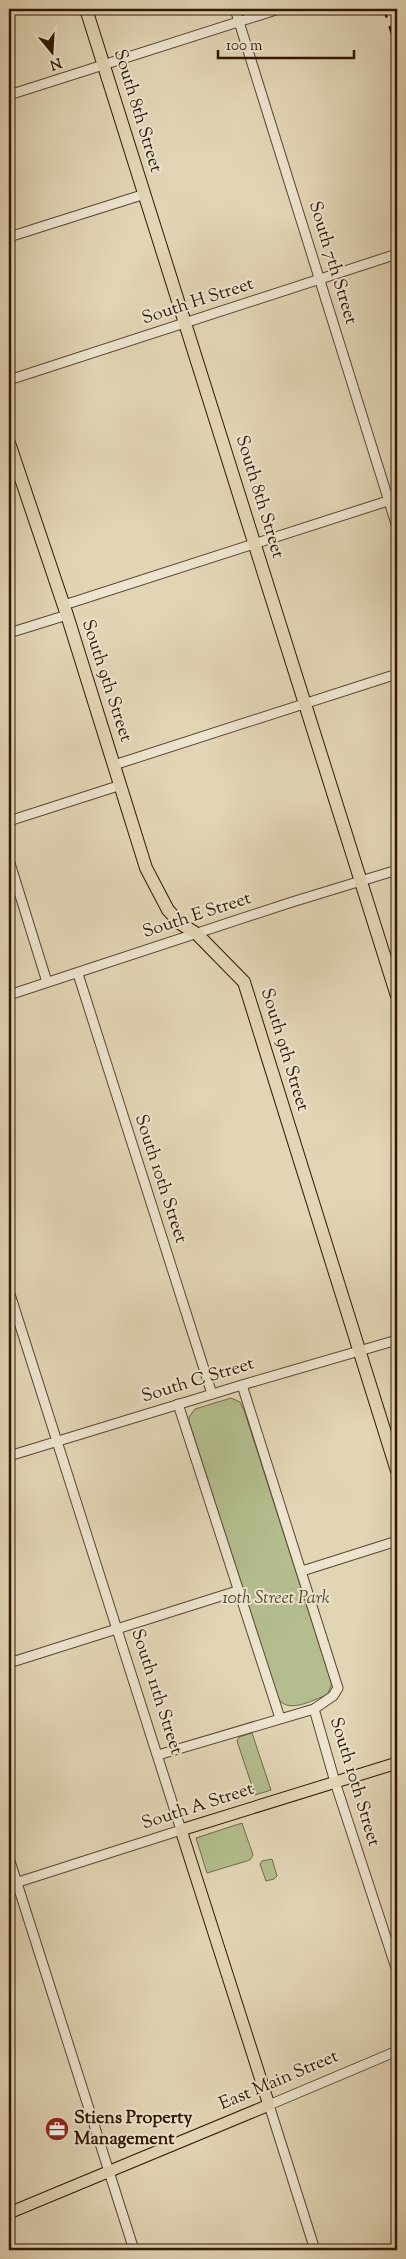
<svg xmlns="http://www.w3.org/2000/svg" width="406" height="2259" viewBox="0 0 406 2259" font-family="'Sorts Mill Goudy',serif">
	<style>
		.green { fill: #b3bd8d; stroke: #726a48 }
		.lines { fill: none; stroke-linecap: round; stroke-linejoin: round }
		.minor-casing { stroke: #5d4630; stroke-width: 11 }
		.major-casing { stroke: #311704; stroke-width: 13 }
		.highway-casing { stroke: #311704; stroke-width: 14 }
		.minor { stroke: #ece4cf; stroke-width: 9 }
		.major { stroke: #e2d5b5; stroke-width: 11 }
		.highway { stroke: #e2d5b5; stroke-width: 12 }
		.rail { stroke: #311704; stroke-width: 2.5; stroke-dasharray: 9 9; stroke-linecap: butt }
		.labels { text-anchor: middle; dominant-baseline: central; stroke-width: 4; stroke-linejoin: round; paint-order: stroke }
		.street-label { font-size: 18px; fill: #311704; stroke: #ece4cf }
		.park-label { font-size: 18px; font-style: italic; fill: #58492d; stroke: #ece4cf }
		.poi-label { font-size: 18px; font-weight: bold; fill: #311704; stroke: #ece4cf; text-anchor: start }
	</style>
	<rect width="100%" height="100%" fill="#e2d5b5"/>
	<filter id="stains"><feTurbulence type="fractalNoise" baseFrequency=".004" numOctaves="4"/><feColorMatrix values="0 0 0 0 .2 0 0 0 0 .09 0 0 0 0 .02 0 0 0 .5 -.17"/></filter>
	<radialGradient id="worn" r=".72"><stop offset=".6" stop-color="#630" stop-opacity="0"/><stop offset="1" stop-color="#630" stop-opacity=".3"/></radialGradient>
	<!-- green -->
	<g class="green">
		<path d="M231,1398L240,1402L244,1410L332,1684L327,1695C312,1700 286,1716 277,1696L189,1421V1417L195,1409Z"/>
		<path d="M252,1733L271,1790L255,1795L237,1741L239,1737Z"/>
		<path d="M242,1823L253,1855L250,1860L207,1873L196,1838Z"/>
		<path d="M272,1859L277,1876L274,1879L266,1881L260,1864L262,1861Z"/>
	</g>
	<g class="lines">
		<!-- minor casing -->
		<g class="minor-casing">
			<g id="minor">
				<path d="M235,9L397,527"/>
				<path d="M9,95L279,9"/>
				<path d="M9,237L145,194"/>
				<path d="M9,380L397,254"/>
				<path d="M64,605L397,498"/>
				<path d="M9,633L67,615"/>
				<path d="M114,765L397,674"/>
				<path d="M9,821L121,785"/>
				<path d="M9,860L47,982"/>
				<path d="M78,974L212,1394"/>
				<path d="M9,995L292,902L397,870"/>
				<path d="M9,1291L181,1830L9,1885"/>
				<path d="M178,1404L280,1718"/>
				<path d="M9,1456L242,1385L397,1340"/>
				<path d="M302,1571L397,1541"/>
				<path d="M9,1663L237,1591"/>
				<path d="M314,1709L335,1782L397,1971"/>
				<path d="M158,1755L314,1709L333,1696L338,1688L242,1385"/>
				<path d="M9,1858L134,2250"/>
				<path d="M315,2250L269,2105L397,2051"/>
			</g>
		</g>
		<!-- major casing -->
		<g class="major-casing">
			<path id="major" d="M9,2213L269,2105L181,1830L397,1763"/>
		</g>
		<!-- highway casing -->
		<g class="highway-casing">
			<g id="highway">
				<path d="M86,9L397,996"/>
				<path d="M9,443L67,615L146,868L168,910L181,924L197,934L244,982L397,1471"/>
			</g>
		</g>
		<!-- minor -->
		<use href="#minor" class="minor"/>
		<!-- major -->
		<use href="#major" class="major"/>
		<!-- highway -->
		<use href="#highway" class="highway"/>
		<!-- rail -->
		<path class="rail" d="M384,9L397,50"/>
	</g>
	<!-- icons -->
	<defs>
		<g id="office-disc" transform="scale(1.25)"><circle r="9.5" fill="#8f2418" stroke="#ece4cf"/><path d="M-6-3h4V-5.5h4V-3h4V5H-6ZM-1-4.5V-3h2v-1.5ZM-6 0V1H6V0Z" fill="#fff"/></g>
	</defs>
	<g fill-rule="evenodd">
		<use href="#office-disc" x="57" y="2129"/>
	</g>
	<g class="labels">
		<!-- street labels -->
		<g class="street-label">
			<text transform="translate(137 111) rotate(73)">South 8th Street</text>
			<text transform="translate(332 263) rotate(73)">South 7th Street</text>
			<text transform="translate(198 302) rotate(-18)">South H Street</text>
			<text transform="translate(259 497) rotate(73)">South 8th Street</text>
			<text transform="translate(106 681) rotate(72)">South 9th Street</text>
			<text transform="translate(197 916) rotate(-18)">South E Street</text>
			<text transform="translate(284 1050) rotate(73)">South 9th Street</text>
			<text transform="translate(160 1179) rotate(72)">South 10th Street</text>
			<text transform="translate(198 1381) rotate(-17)">South C Street</text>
			<text transform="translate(156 1692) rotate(72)">South 11th Street</text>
			<text transform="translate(354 1782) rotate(73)">South 10th Street</text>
			<text transform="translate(198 1807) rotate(-18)">South A Street</text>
			<text transform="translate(279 2081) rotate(-23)">East Main Street</text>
		</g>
		<!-- park labels -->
		<g class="park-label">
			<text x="276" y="1599">10th Street Park</text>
		</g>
		<!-- poi labels -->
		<g class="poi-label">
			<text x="74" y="2119">Stiens Property<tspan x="74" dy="21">Management</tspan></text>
		</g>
	</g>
	<!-- margin -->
	<rect width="406" height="2259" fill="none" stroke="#e2d5b5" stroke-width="30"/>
	<rect x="10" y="10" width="386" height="2239" fill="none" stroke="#311704" stroke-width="2.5"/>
	<rect x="15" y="15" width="376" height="2229" fill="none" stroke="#311704"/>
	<!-- north arrow -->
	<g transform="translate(52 52) rotate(162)" stroke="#ece4cf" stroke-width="4" paint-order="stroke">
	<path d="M0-4L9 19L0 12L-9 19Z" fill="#311704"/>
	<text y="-8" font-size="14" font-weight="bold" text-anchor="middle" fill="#311704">N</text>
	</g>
	<!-- scale -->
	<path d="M218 50v8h136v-8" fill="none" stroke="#311704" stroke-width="2.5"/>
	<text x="226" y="50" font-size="15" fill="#311704" stroke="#ece4cf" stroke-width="4" paint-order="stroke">100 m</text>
	<rect width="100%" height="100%" filter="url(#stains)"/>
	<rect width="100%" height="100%" fill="url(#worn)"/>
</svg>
